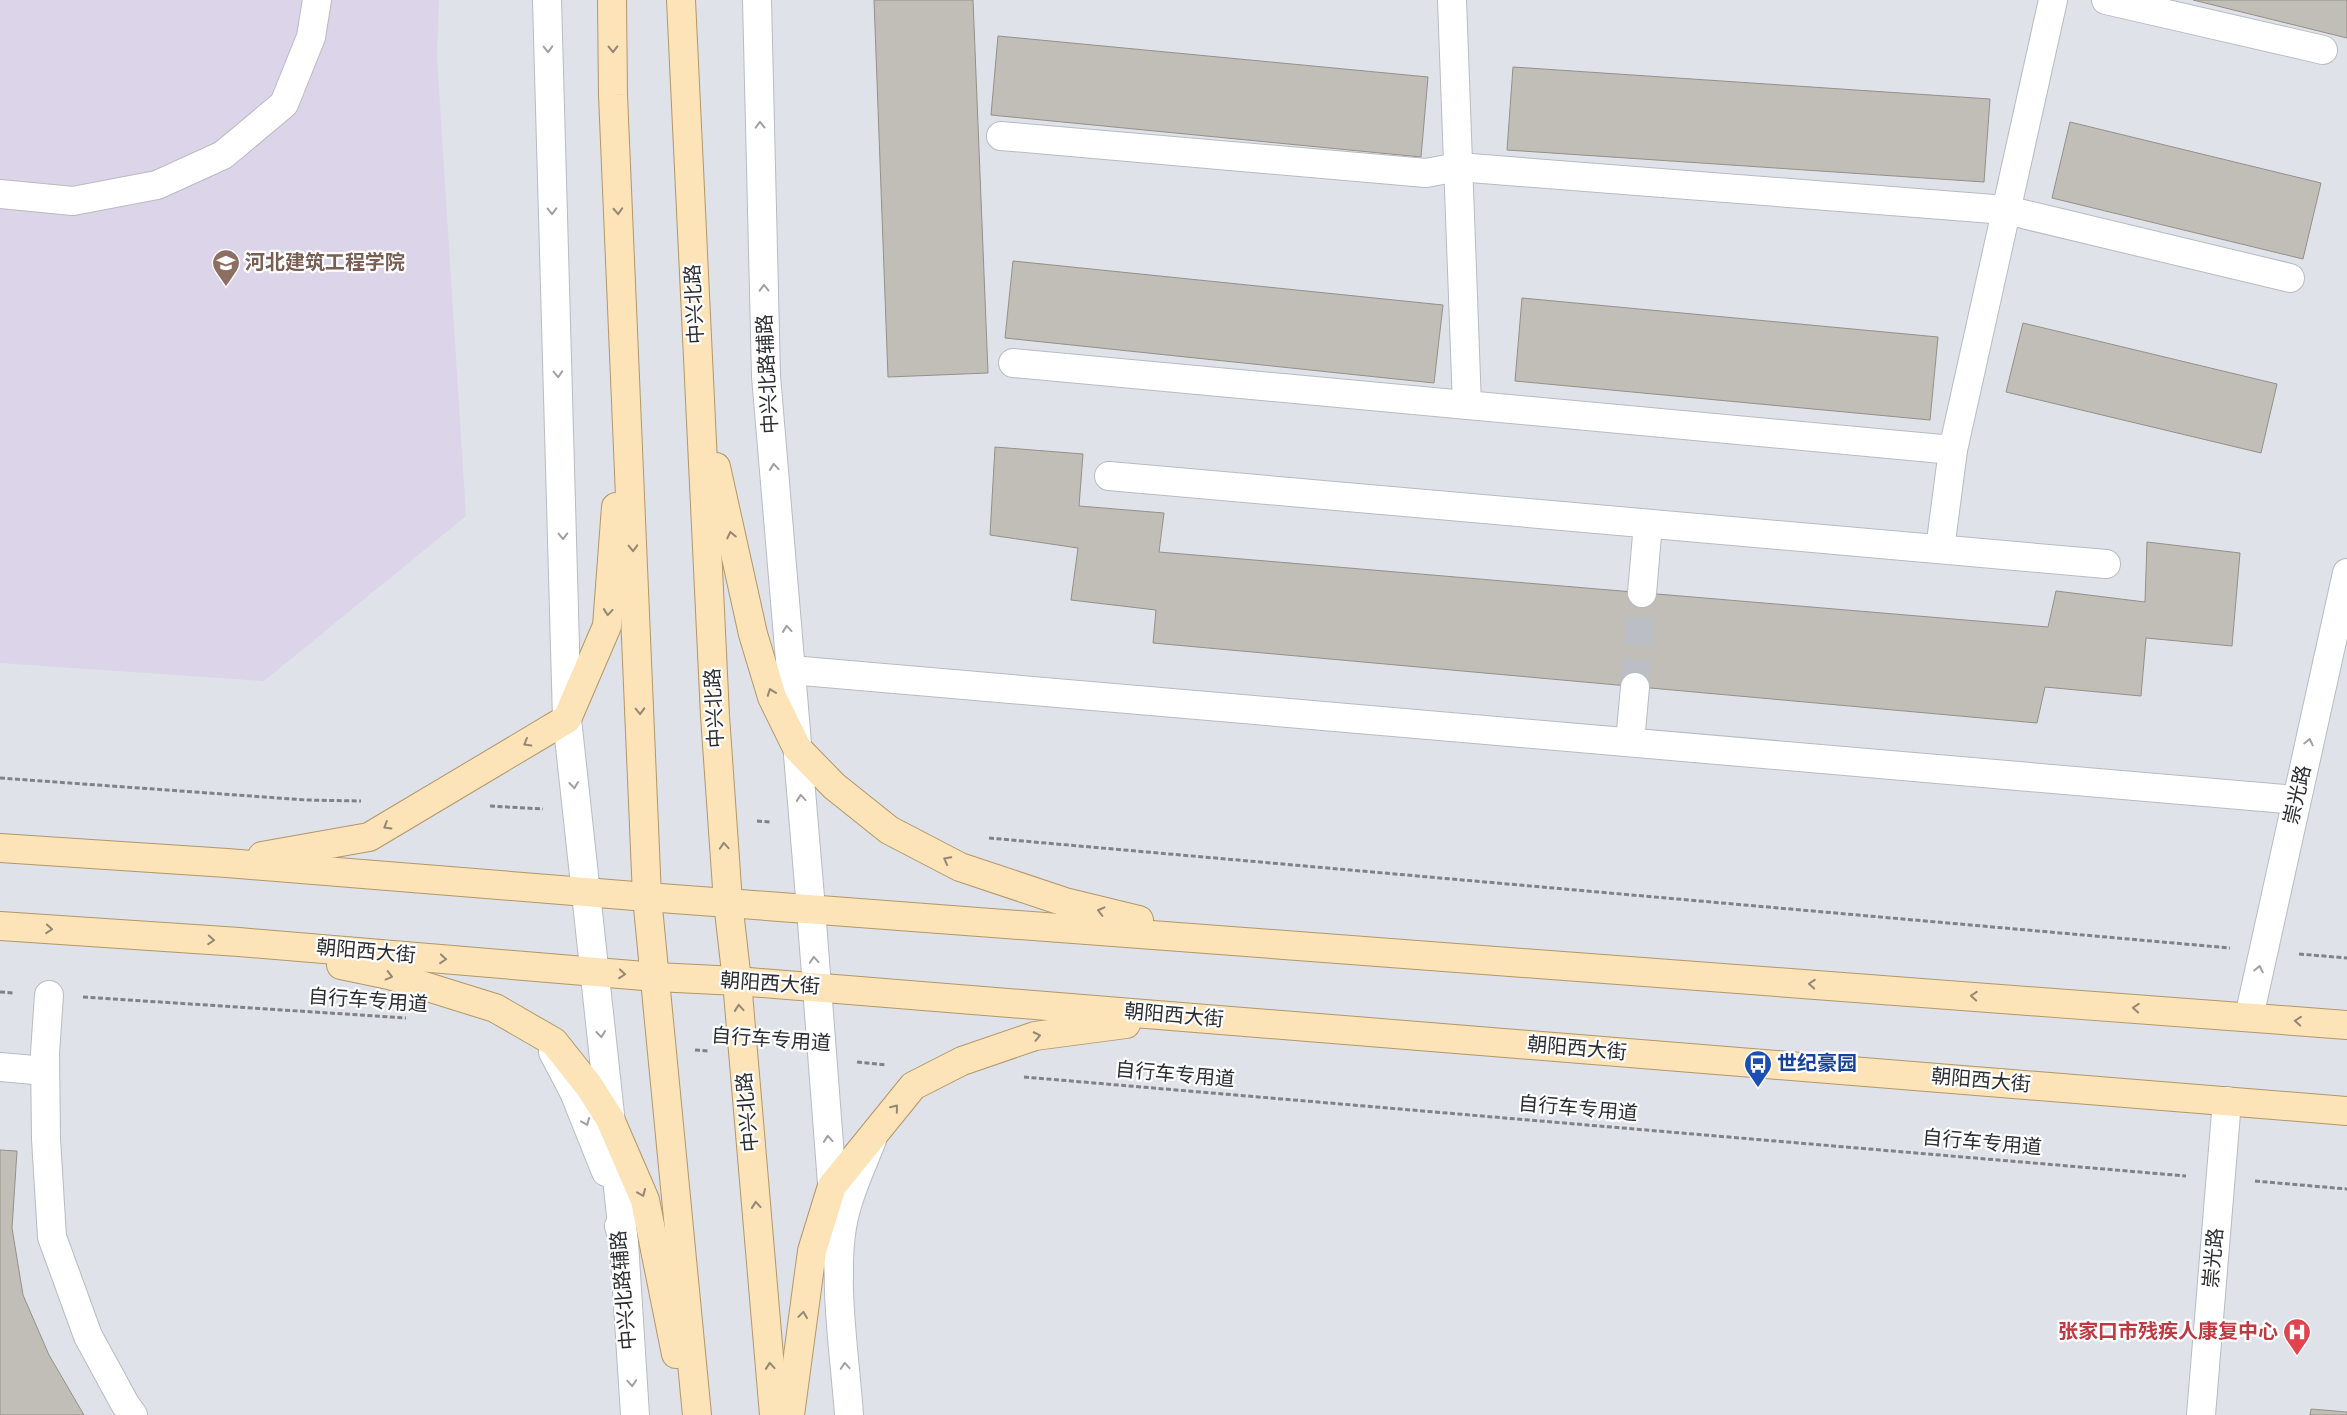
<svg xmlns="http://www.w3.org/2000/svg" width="2347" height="1415" viewBox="0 0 2347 1415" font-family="Spectral,'Noto Sans SC',serif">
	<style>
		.education { fill: #dcd4e9 }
		.building { fill: #c1bdb7; stroke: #949089 }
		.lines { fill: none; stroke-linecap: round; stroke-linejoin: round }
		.minor-tunnel { stroke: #bbbec4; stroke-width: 28; stroke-dasharray: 28 14; stroke-linecap: butt }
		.minor-casing { stroke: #b8bbc2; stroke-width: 30 }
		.major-casing { stroke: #b29769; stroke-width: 30 }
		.path { stroke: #808286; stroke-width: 3; stroke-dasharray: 5 2.5; stroke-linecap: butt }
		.minor { stroke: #fff; stroke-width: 28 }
		.major { stroke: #fce3b8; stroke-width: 28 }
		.oneway { stroke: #a0a0a2 }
		.oneway2 { stroke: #948874 }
		.labels { text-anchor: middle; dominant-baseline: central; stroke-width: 4.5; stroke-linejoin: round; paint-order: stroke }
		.education-label { font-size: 20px; font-weight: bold; fill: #785e54; stroke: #fff; text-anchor: start }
		.street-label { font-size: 20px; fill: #2c2d30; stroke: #fff }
		.transit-label { font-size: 20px; font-weight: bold; fill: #164399; stroke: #fff; text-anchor: start }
		.health-label { font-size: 20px; font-weight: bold; fill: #be3a42; stroke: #fff; text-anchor: end }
	</style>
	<rect width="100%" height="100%" fill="#dfe2e9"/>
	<!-- education -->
	<path class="education" d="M0,0H439L437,57L466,516L264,681L0,663Z"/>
	<!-- building -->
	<g class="building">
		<path d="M874,0H973L988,373L888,377Z"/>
		<path d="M2193,0H2347V38Z"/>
		<path d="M998,36L1428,77L1421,157L991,115Z"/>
		<path d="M1513,67L1990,99L1984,182L1507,150Z"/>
		<path d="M2070,122L2321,183L2303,259L2052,198Z"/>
		<path d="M1013,261L1443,305L1434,383L1005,338Z"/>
		<path d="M1522,298L1938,337L1930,420L1515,381Z"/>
		<path d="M2023,323L2277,384L2261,453L2006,392Z"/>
		<path d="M995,447L1083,454L1079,506L1164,513L1159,552L2048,627L2056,591L2145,602L2147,542L2240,553L2232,646L2146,638L2141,696L2045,687L2037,723L1153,643L1156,610L1071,600L1078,548L990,535Z"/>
		<path d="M0,1150L17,1151L12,1228L23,1295L49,1355L84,1415H0Z"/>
		<path d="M2311,1409L2347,1412V1415H2310Z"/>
	</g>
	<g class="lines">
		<!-- minor-tunnel -->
		<path class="minor-tunnel" d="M1635,687L1642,593"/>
		<!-- minor casing -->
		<g class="minor-casing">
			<g id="minor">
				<path d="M547,0L567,719L624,1243"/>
				<path d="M757,0L766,376L811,909L839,1275"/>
				<path d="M1452,0L1467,405"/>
				<path d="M2106,0L2323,50"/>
				<path d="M1001,136L1426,173L1458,167L2006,210L2290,278"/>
				<path d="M0,194L73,201L157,185L223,155L284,104L311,37L317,0"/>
				<path d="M1013,363L1953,450"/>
				<path d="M1109,476L2106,564"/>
				<path d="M1940,549L1953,450L2053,0"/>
				<path d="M1642,593L1648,524"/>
				<path d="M791,670L2296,800"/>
				<path d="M1630,742L1635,687"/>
				<path d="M49,995L45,1053L46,1139L52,1237L88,1336L125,1404L133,1415"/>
				<path d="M2249,1017L2347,573"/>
				<path d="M553,1052L574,1092L606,1172"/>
				<path d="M0,1067L45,1071"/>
				<path d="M619,1226L624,1243L635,1415"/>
				<path d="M849,1415C845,1358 833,1283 842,1227C847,1197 861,1168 872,1140"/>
				<path d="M2201,1415L2227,1101"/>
			</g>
		</g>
		<!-- major casing -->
		<g class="major-casing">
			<g id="major">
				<path d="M612,0L613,95L647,897L697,1415"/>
				<path d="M681,0L715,716L728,902L737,981L774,1415"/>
				<path d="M716,467L753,634L772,697L797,748L834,786L889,830L960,867L1065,902L1139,920"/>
				<path d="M0,848L227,863L647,897L2347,1025"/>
				<path d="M262,856L369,837L567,719L607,626L616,507"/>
				<path d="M0,926L239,942L656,977L737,981L2347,1111"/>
				<path d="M341,965L389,975L495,1008L554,1042L589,1086L610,1119L645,1200L676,1354"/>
				<path d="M790,1415L812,1251L832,1186L913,1086L962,1061L1035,1036L1126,1024"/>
			</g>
		</g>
		<!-- path -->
		<g class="path">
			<path d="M0,778L306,800L361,801"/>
			<path d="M490,806L543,809"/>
			<path d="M757,821L770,822"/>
			<path d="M989,838L2230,948"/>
			<path d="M2299,954L2347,958"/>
			<path d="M0,992L14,993"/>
			<path d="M83,997L406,1018"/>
			<path d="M695,1050L709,1051"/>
			<path d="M857,1062L886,1065"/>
			<path d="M1024,1077L2186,1176"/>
			<path d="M2255,1181L2347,1189"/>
		</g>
		<!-- minor -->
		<use href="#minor" class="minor"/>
		<!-- major -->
		<use href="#major" class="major"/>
	</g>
	<!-- one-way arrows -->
	<defs><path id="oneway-chevron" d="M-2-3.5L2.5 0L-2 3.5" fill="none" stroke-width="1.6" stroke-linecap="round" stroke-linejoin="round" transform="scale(1.25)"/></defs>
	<g class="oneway">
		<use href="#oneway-chevron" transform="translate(548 49) rotate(89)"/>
		<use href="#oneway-chevron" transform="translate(760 125) rotate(-91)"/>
		<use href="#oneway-chevron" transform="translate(552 211) rotate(89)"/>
		<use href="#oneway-chevron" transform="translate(764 288) rotate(-91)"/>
		<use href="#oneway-chevron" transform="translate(558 374) rotate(88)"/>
		<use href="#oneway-chevron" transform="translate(774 467) rotate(-95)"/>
		<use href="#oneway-chevron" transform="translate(563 536) rotate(89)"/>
		<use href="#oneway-chevron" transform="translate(787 629) rotate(-95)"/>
		<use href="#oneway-chevron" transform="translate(2309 742) rotate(-77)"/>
		<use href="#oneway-chevron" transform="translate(574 785) rotate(84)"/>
		<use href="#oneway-chevron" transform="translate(801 798) rotate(-95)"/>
		<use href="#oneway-chevron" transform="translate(814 960) rotate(-94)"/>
		<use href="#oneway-chevron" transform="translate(2259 969) rotate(-78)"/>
		<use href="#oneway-chevron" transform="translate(601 1034) rotate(84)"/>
		<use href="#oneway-chevron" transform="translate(586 1122) rotate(68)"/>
		<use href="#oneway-chevron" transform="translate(828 1139) rotate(-95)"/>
		<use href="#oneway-chevron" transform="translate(845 1366) rotate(-94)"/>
		<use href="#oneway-chevron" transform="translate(632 1383) rotate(86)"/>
	</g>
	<g class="oneway2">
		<use href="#oneway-chevron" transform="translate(613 49) rotate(89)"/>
		<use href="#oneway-chevron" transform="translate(618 211) rotate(87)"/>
		<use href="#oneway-chevron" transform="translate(731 535) rotate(-102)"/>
		<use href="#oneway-chevron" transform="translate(633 548) rotate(88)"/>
		<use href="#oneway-chevron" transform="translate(608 612) rotate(95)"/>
		<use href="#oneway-chevron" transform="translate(771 692) rotate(-110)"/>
		<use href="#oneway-chevron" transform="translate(640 711) rotate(88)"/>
		<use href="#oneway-chevron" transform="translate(527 743) rotate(150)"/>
		<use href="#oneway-chevron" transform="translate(387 826) rotate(149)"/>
		<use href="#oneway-chevron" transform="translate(724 846) rotate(-94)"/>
		<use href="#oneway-chevron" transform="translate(947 860) rotate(-152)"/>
		<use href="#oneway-chevron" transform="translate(1101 911) rotate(-166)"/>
		<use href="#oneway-chevron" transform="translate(49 929) rotate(4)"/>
		<use href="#oneway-chevron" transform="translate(211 940) rotate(4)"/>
		<use href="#oneway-chevron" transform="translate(443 959) rotate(5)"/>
		<use href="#oneway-chevron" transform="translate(622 974) rotate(5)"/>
		<use href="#oneway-chevron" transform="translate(389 976) rotate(15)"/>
		<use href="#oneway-chevron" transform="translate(1812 984) rotate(-176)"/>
		<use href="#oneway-chevron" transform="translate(1974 996) rotate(-176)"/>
		<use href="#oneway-chevron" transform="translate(739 1008) rotate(-95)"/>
		<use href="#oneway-chevron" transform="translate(2136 1008) rotate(-176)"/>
		<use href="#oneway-chevron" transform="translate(2298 1021) rotate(-175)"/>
		<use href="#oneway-chevron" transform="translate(1037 1036) rotate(-12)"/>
		<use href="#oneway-chevron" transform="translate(895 1108) rotate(-51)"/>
		<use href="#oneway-chevron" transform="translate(642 1193) rotate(67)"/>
		<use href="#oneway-chevron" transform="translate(756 1205) rotate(-95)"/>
		<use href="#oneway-chevron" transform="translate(803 1315) rotate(-82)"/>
		<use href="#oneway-chevron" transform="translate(770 1366) rotate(-95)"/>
	</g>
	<!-- icons -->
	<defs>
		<g id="university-pin" transform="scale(1.4375)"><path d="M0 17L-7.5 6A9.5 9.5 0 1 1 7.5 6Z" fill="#8d6e63" stroke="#fff"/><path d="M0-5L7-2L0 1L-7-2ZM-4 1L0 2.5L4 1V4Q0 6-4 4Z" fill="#fff"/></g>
		<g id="bus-pin" transform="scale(1.4375)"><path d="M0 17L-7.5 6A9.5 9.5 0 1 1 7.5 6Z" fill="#1a4fb4" stroke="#fff"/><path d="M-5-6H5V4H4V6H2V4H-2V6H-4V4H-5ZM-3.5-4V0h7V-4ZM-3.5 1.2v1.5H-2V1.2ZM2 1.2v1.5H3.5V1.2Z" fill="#fff"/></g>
		<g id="hospital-pin" transform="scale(1.4375)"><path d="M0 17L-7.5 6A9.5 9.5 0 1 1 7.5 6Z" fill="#e0444e" stroke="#fff"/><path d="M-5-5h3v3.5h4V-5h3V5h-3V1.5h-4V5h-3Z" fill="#fff"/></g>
	</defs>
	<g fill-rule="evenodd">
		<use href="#university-pin" x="226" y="263"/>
		<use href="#bus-pin" x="1758" y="1064"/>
		<use href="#hospital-pin" x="2297" y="1332"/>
	</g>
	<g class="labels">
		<!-- education labels -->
		<g class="education-label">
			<text x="245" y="263">河北建筑工程学院</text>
		</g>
		<!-- street labels -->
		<g class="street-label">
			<text transform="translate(695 304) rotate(-93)">中兴北路</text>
			<text transform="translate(768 374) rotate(-93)">中兴北路辅路</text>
			<text transform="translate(715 708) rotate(-93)">中兴北路</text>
			<text transform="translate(2298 795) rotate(-77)">崇光路</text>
			<text transform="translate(366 952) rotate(5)">朝阳西大街</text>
			<text transform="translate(770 984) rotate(4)">朝阳西大街</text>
			<text transform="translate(368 1001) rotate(4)">自行车专用道</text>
			<text transform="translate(1174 1016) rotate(5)">朝阳西大街</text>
			<text transform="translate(771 1040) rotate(4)">自行车专用道</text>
			<text transform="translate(1577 1049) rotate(5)">朝阳西大街</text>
			<text transform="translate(1175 1075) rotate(5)">自行车专用道</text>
			<text transform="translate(1981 1081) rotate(5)">朝阳西大街</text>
			<text transform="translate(1578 1109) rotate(5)">自行车专用道</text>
			<text transform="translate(748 1112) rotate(-95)">中兴北路</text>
			<text transform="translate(1982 1143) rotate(5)">自行车专用道</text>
			<text transform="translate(2214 1258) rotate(-85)">崇光路</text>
			<text transform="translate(624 1290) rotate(-95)">中兴北路辅路</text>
		</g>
		<!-- transit labels -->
		<g class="transit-label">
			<text x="1777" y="1064">世纪豪园</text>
		</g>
		<!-- health labels -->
		<g class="health-label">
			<text x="2278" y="1332">张家口市残疾人康复中心</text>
		</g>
	</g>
</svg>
